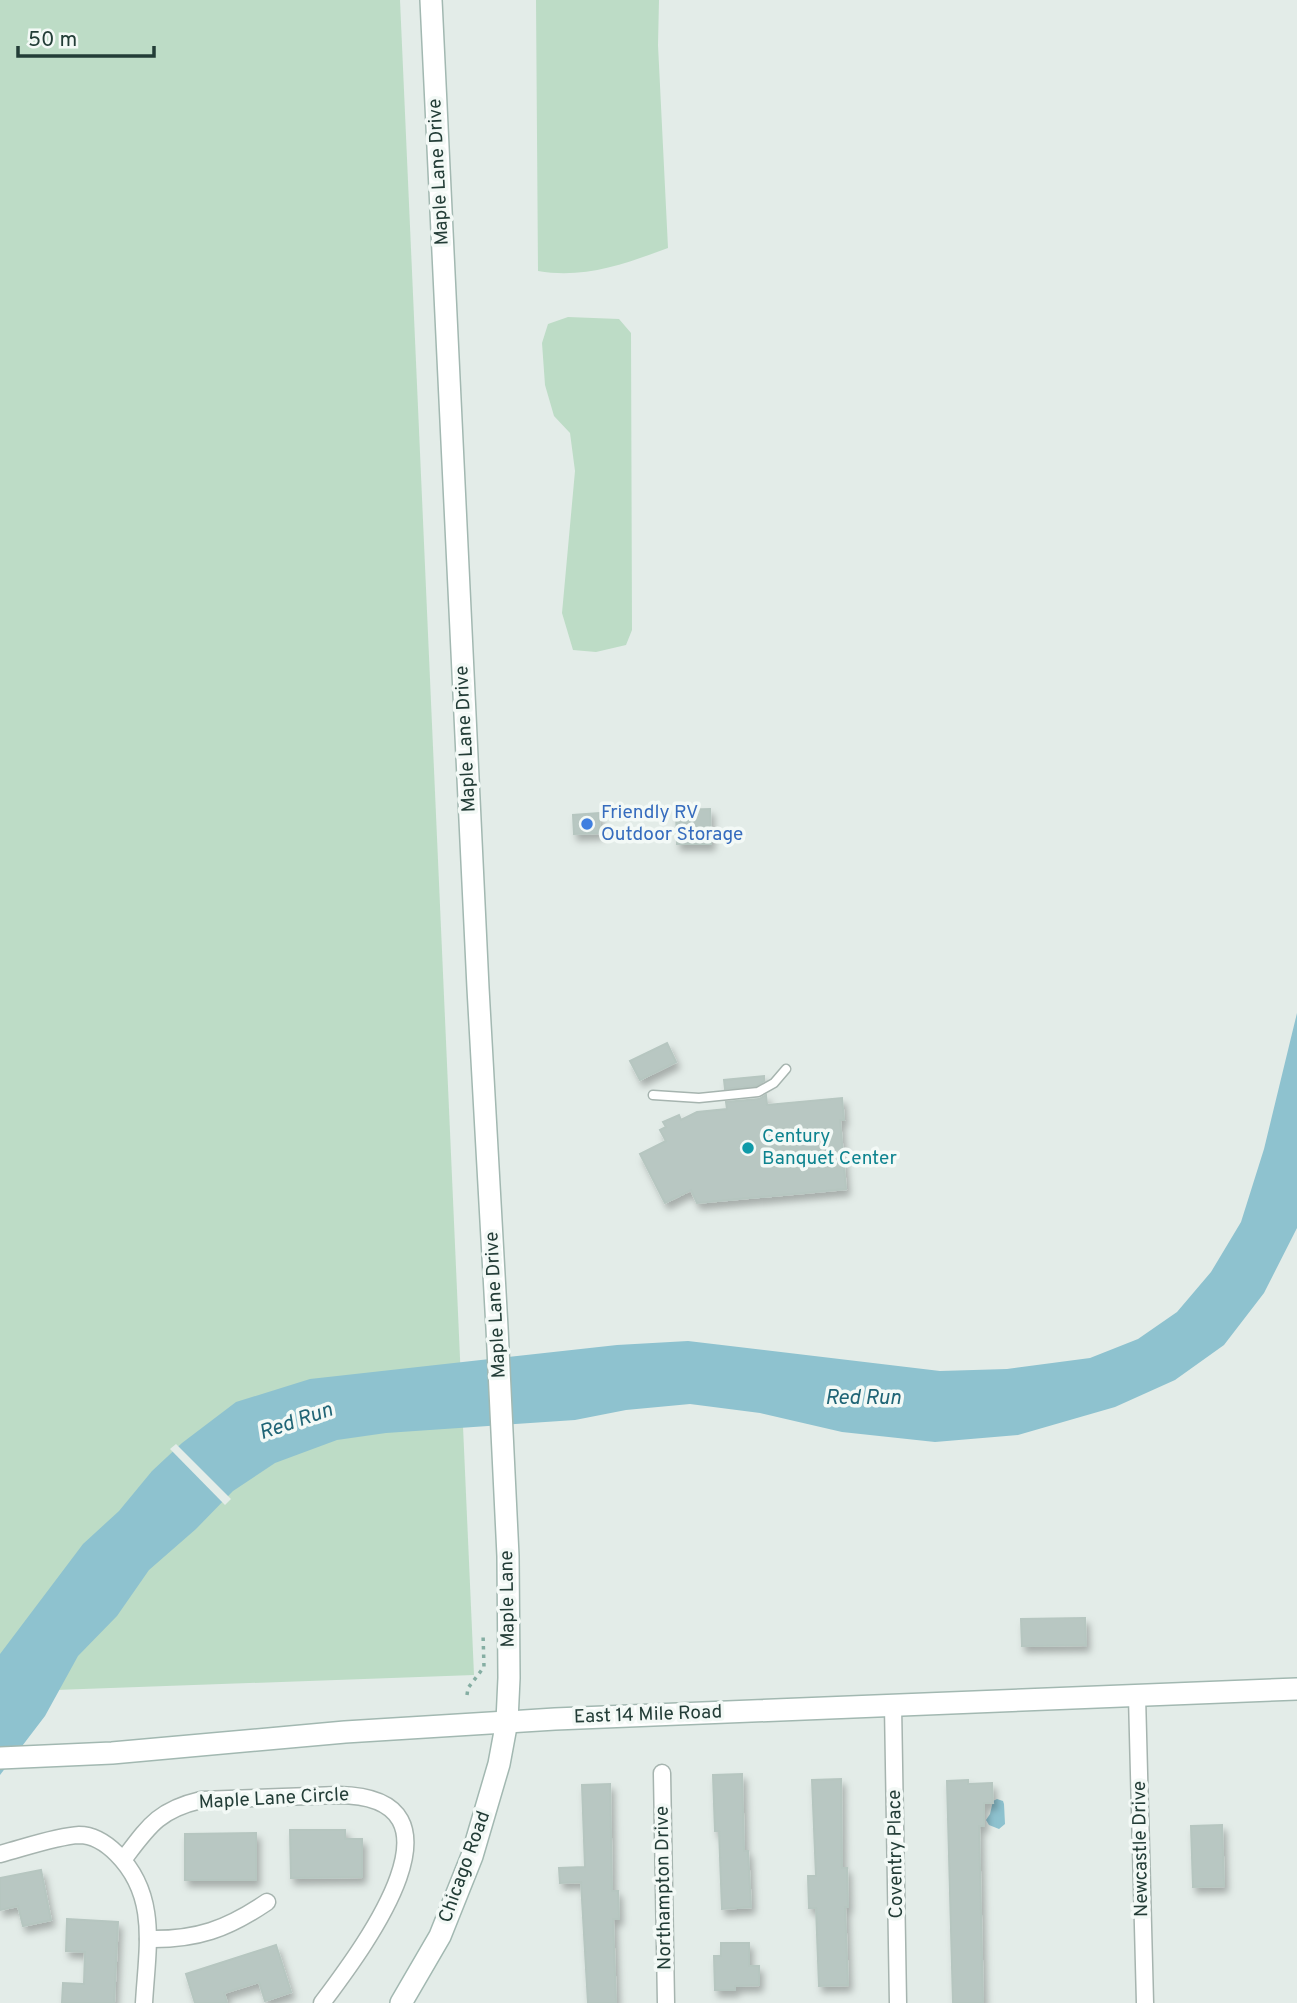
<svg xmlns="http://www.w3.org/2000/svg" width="1297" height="2003" viewBox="0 0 1297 2003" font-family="Overpass,sans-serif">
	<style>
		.green { fill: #bddcc6 }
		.water { fill: #8ec2cf }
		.pier { fill: #e3ece8 }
		.building { fill: #b8c7c2; stroke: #b6c6c0; stroke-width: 2; filter: url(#shadow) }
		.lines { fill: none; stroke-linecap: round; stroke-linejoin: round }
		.lane-casing { stroke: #a6b4af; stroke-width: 11 }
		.street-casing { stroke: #a6b4af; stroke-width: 19 }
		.secondary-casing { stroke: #a2b8b1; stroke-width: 24 }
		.path { stroke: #85aea3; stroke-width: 3.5; stroke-dasharray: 3.5 5; stroke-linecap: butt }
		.lane { stroke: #fff; stroke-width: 8 }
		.street { stroke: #fff; stroke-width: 16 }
		.secondary { stroke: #fff; stroke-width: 21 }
		.shop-dot { fill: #3f7fe0; stroke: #f3f9f6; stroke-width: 2.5 }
		.culture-dot { fill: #0f9aa8; stroke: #f3f9f6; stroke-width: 2.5 }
		.labels { text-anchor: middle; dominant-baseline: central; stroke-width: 7; stroke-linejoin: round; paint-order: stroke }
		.street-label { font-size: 19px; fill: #233d37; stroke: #f3f9f6 }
		.shop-label { font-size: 19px; fill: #366cbe; stroke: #f3f9f6; text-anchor: start }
		.culture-label { font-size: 19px; fill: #0d838f; stroke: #f3f9f6; text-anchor: start }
		.water-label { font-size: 21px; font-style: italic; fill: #206576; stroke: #f3f9f6 }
	</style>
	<defs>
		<filter id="shadow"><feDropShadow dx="3.5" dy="6" stdDeviation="3.5" flood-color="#0004"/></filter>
	</defs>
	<rect width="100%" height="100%" fill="#e3ece8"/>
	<!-- green -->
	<g class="green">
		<path d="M0,0H400L474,1675L0,1692Z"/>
		<path d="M536,0H659L658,45L668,248C625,264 584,279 538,271Z"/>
		<path d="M568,317L619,319L631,333L632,630L626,645L596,652L573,650L562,613L575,471L570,433L554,416L545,385L542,343L548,324Z"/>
	</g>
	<!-- water -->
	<g class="water">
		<path d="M1297,1013V1228L1264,1293L1224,1345L1175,1380L1115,1407L1018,1435L935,1442L842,1432L760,1413L690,1404L626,1410L575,1420L386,1433L337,1440L275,1463L233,1491L196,1529L149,1570L117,1616L78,1656L45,1716L0,1775V1654L83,1544L119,1511L152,1471L182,1443L236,1402L310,1379L617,1345L688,1341L940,1371L1007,1369L1090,1358L1138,1339L1177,1312L1211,1272L1241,1222L1264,1149Z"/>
		<path d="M997,1799L1003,1801L1004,1804L1005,1824L999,1829L989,1825L986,1820L990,1814L993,1801Z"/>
	</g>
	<!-- pier -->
	<path class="pier" d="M176,1444L231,1499L225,1505L170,1449Z"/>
	<!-- building -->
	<g class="building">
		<path d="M710,809L711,844H677L676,810Z"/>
		<path d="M599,813L600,833L574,834L573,815Z"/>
		<path d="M667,1043L676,1062L640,1080L630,1061Z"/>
		<path d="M764,1076V1081L756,1086L725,1089L724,1080Z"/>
		<path d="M766,1095L767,1105L842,1098L844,1120H840L846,1189L697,1203L691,1190L665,1203L640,1154L666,1141L660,1130L666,1127L663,1122L679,1115L681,1120L697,1112L727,1109L726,1102L759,1099Z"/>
		<path d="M1085,1618L1086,1645L1022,1646L1021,1619Z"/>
		<path d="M742,1774L744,1851H748L751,1907L722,1909L719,1831H715L713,1775Z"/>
		<path d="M841,1779L842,1868H847L848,1907H845L848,1985L819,1986L816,1908H809L808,1876H816L812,1780Z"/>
		<path d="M968,1780V1784L992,1783L993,1803H984V1826H979L983,2003H953L947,1781Z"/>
		<path d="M610,1784L612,1891H618L619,1919H613L616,2003H588L581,1882L560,1883L559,1868L585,1867L582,1785Z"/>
		<path d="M1222,1825L1224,1886L1193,1887L1191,1826Z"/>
		<path d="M290,1830H345V1839H362V1877L291,1878Z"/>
		<path d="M256,1833V1880H185V1834Z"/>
		<path d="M41,1870L51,1920L23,1926L18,1906L0,1910V1878Z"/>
		<path d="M67,1919L118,1922L114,2003H62L63,1983L84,1984L85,1952L66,1951Z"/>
		<path d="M721,1943H749V1966H759V1985L735,1986V1990H715L714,1956H721Z"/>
		<path d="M276,1945L291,1992L265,2001L259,1982L224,1993L227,2003H195L186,1974Z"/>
	</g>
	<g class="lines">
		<!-- lane casing -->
		<g class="lane-casing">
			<path id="lane" d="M653,1095L699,1098L758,1092L774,1083L786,1069"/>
		</g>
		<!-- street casing -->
		<g class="street-casing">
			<g id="street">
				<path d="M1137,1696L1145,2003"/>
				<path d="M893,1705L898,2003"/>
				<path d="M662,1773L666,2003"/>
				<path d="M0,1854C23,1848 57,1836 79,1835C94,1835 107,1844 117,1854C159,1896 147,1949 144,2003"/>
				<path d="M123,1860C148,1827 158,1810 201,1800L339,1795C479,1797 360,1952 322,2003"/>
				<path d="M148,1939C197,1940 227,1929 267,1902"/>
			</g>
		</g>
		<!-- secondary casing -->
		<g class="secondary-casing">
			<g id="secondary">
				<path d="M0,1758L112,1753L345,1732L555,1719L1297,1689"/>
				<path d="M401,2003L440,1936L472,1856L499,1764L507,1721L509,1678L508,1556L497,1328L478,988L431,0"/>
			</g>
		</g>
		<!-- path -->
		<path class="path" d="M467,1695L468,1688L484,1667L483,1633"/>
		<!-- lane -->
		<use href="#lane" class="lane"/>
		<!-- street -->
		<use href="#street" class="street"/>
		<!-- secondary -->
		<use href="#secondary" class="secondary"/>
	</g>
	<!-- markers -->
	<circle class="shop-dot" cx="587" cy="824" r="7"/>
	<circle class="culture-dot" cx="748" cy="1148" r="7"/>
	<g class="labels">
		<!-- street labels -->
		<g class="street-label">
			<text transform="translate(439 172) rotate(-93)">Maple Lane Drive</text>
			<text transform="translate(466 739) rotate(-93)">Maple Lane Drive</text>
			<text transform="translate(496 1305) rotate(-93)">Maple Lane Drive</text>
			<text transform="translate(508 1599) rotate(-91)">Maple Lane</text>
			<text transform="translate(648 1715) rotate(-2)">East 14 Mile Road</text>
			<text transform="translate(274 1799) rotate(-3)">Maple Lane Circle</text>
			<text transform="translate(1141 1849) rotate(-91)">Newcastle Drive</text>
			<text transform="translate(896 1854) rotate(-91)">Coventry Place</text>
			<text transform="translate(465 1867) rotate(-70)">Chicago Road</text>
			<text transform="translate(664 1888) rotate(-91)">Northampton Drive</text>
		</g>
		<!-- shop labels -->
		<g class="shop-label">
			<text x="601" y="813">Friendly RV<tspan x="601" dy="22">Outdoor Storage</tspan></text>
		</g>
		<!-- culture labels -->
		<g class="culture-label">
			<text x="762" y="1137">Century<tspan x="762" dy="22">Banquet Center</tspan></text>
		</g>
		<!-- water labels -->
		<g class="water-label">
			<text x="863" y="1398">Red Run</text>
			<text transform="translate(296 1422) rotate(-19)">Red Run</text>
		</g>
	</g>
	<!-- scale -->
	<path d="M18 46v10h136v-10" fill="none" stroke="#233d37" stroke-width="3.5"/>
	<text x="28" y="46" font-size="21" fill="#233d37" stroke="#f3f9f6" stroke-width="5" paint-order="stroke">50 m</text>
</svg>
